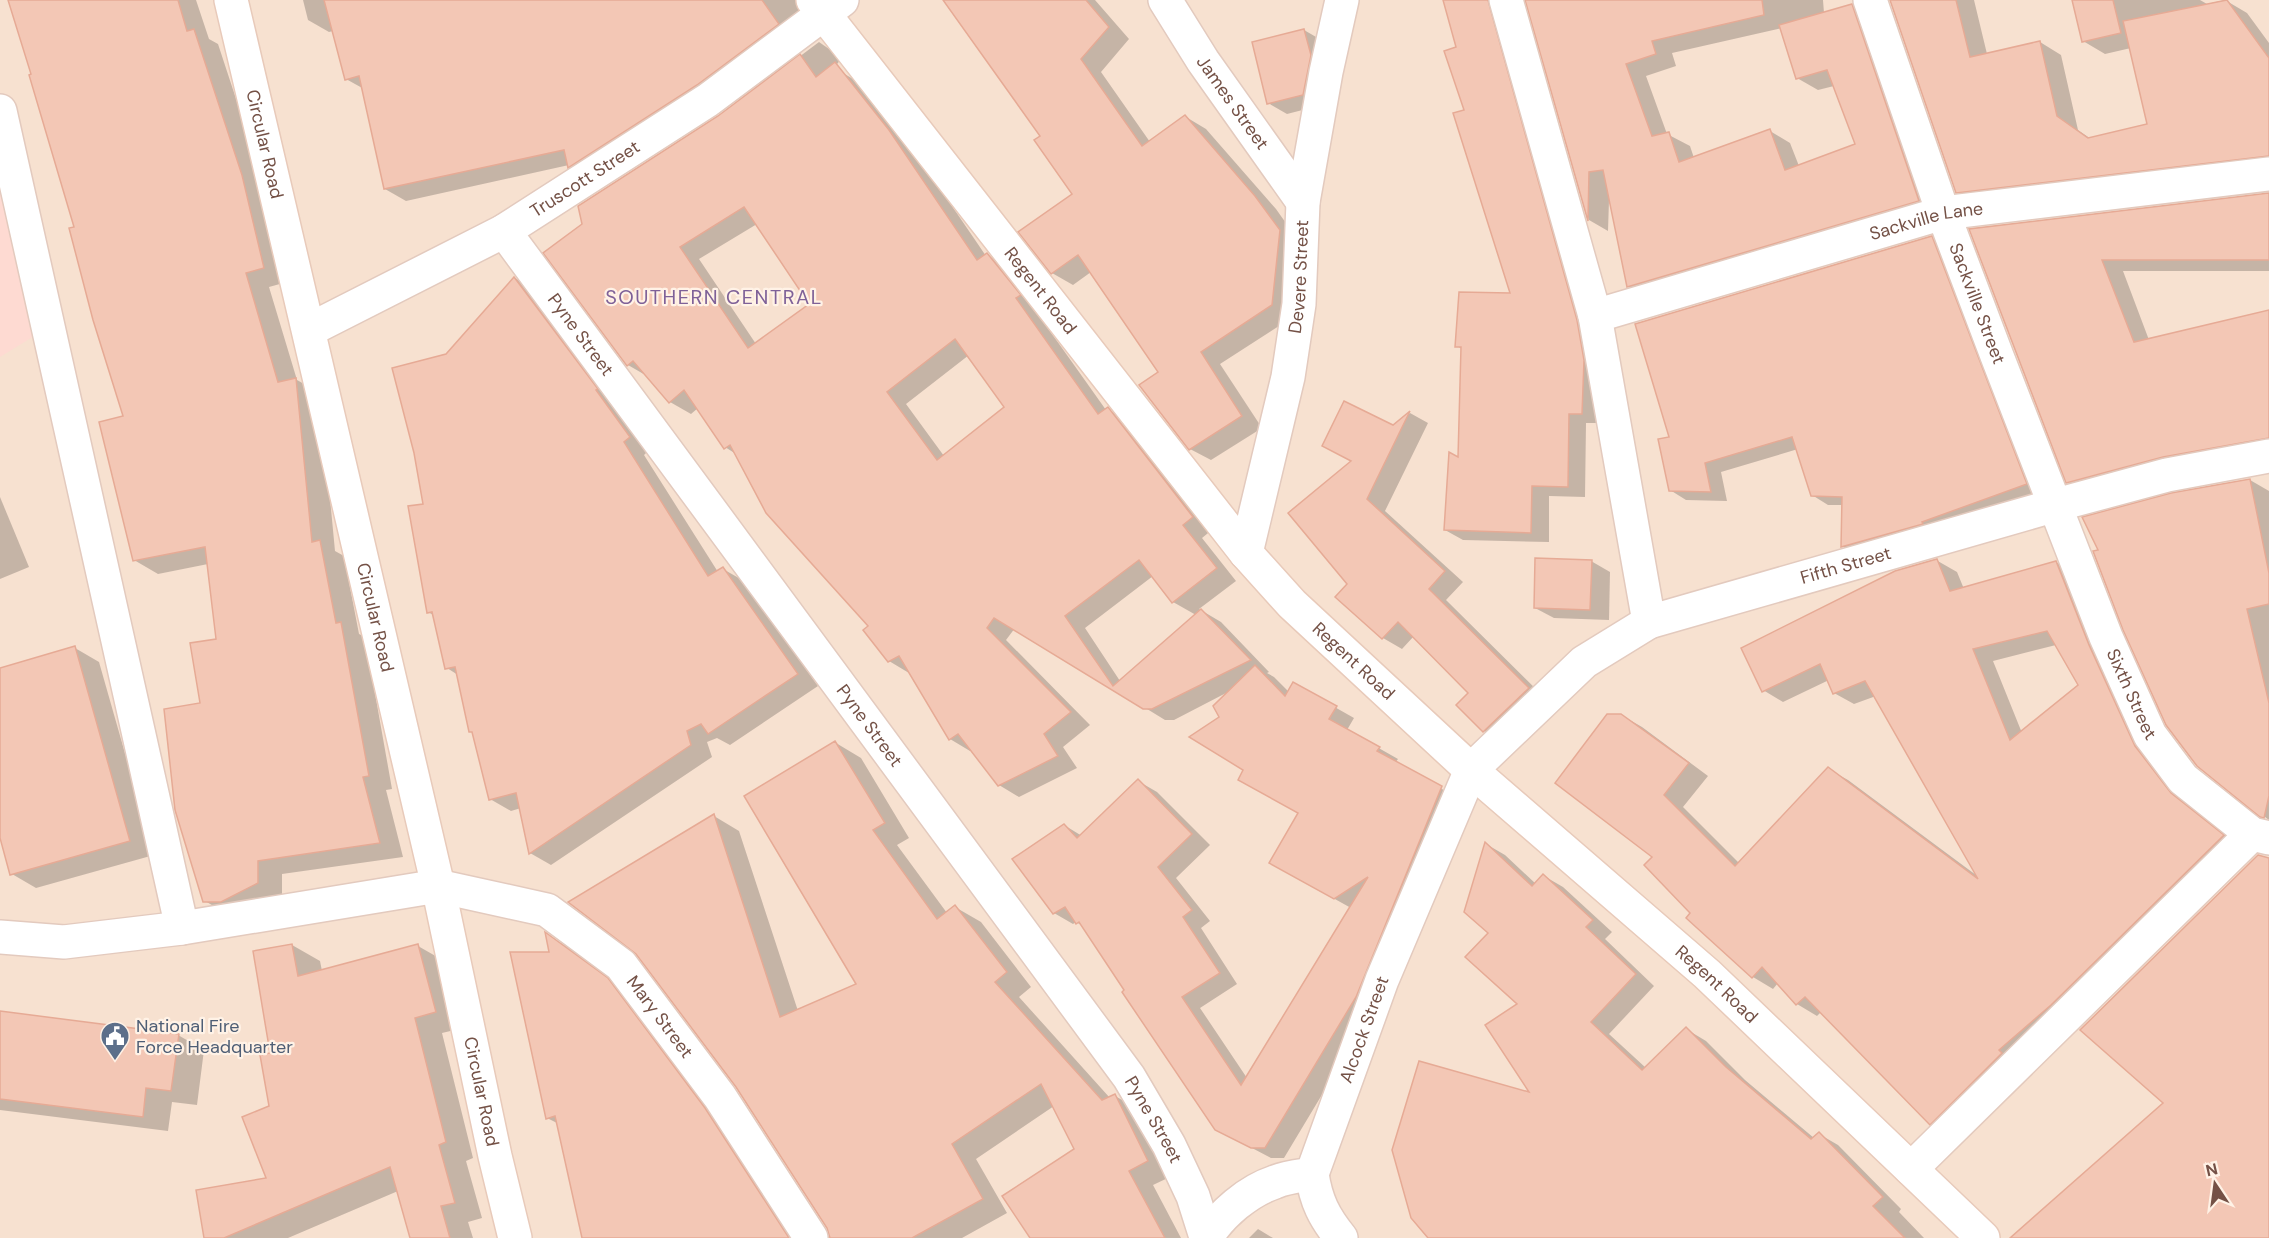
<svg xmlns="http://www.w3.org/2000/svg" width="2269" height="1238" viewBox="0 0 2269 1238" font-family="'DM Sans',sans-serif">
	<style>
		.residential { fill: #f7e1d0 }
		.commercial { fill: #fedad2 }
		.shadow { fill: #0003; fill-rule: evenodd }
		.building { fill: #f3c7b5; stroke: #e6aa95; stroke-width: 1.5; fill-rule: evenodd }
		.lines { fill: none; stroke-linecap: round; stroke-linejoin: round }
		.street-casing { stroke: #e3cabe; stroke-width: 36 }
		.secondary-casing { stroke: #e8caba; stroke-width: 36 }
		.street { stroke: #fff; stroke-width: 33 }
		.secondary { stroke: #fff; stroke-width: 33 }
		.labels { text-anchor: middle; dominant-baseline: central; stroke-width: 4.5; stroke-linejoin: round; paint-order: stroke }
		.street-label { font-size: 18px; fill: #745146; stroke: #fff2e6 }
		.service-label { font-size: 18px; fill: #4e5e75; stroke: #fff2e6; text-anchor: start }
		.neighbourhood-label { font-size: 20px; letter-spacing: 1.5px; fill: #7f6198; stroke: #fff2e6 }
	</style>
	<rect width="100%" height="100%" fill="#fdeedf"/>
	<!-- residential -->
	<rect class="residential" x="0" y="0" width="2269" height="1238"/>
	<!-- commercial -->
	<path class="commercial" d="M0,107L57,322L0,357Z"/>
	<!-- shadow -->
	<g class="shadow">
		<path d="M10,0H196L209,39L218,44L266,190L287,282L269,287L297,380L320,393L335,551L344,556L359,634L365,637L392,789L386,790L403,857L282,874V896L229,915L205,901L202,705L218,641L208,564L158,574L134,560L125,417L109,345L33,75Z"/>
		<path d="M303,0H821L590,179L569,165L406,201L385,189L364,89L346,79L333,31L329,32L308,20Z"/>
		<path d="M945,0H1095L1129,39L1101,72L1150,142L1186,117L1206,129L1276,209L1300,243L1293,317L1220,364L1262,428L1211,460L1190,449L1160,372L1091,272L1073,285L1052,273L1074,195L1042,137Z"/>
		<path d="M1444,0H1503L1594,331L1599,423H1586L1585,497L1549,496V542L1463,540L1445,530L1459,459L1462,349L1457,346L1512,295L1466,111L1458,48Z"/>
		<path d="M1527,0H1823L1824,13L1852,5L1873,17L1939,212L1649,298L1628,286L1609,200L1608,231L1589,220ZM1782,28L1797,78L1818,90L1834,86L1857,145L1799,166L1790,143L1770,131L1694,158L1690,146L1667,134L1646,76L1676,66L1672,53Z"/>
		<path d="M1891,0H1974L1987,54L2040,42L2061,55L2078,130L2091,139L2149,125L2131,48L2105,54L2083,41V0H2200L2207,4L2225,0L2247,13L2269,43V169L1979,204L1957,192Z"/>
		<path d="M1304,30L1323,41L1322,105L1287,114L1268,103Z"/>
		<path d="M819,42L842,58L814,92L843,73L863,85L909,143L986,256L987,255L1008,267L1035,310L1106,410L1108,409L1128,421L1213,529L1202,538L1236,581L1199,609L1221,622L1269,672L1267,673L1274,677L1289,692L1294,684L1354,718L1347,730L1398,759L1395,763L1460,799L1374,1008L1284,1158H1271L1216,1129L1083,926L1076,922L1073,924L1054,913L1064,825L1082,836L1138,781L1157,792L1210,845L1176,878L1210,921L1201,928L1237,984L1200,1008L1247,1078L1351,908L1290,874L1299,813L1245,770L1221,717L1228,692L1174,720H1165L1015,628L1006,640L1090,725L1063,747L1077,768L1019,797L999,785L972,750L970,751L950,739L909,673L889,661L871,627L736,454L725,447L698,408L691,414L670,402L647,376L628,365L719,117ZM757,224L811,304L756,344L699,259ZM969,355L1006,408L944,456L906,404ZM1153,576L1173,602L1196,615L1120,681L1085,628Z"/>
		<path d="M2269,194V271H2123L2149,340L2269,315V453L2089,494L2068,482L1971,230Z"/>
		<path d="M1931,238L1948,247L2042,494L1858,556L1842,546L1844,505H1828L1812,495L1798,449L1721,472L1727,501L1686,500L1670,490V438Z"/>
		<path d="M515,278L535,290L650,449L644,455L718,572L723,569L744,581L818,686L730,745L717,738L707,742L712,757L551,865L530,853L521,808L511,811L490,799L474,733L470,731L458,675L447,668L435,616L428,612L425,505L447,355Z"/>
		<path d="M1410,413L1428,423L1385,511L1463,582L1446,600L1547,700L1503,742L1484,731L1458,705L1470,693L1414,636L1402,649L1383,638L1337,597L1349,584L1290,513Z"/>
		<path d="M2250,480L2269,491V820L2198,765Z"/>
		<path d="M0,497L29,567L0,579Z"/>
		<path d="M1936,560L1957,572L1964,589L2056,562L2076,574L2155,759L2191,807L2243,848L1951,1135L1930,1123L1821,1012L1817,1016L1797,1004L1778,983L1773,989L1753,977L1692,913L1655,856L1621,715L1642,727L1708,776L1683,807L1739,863L1828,769L1848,780L1980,878L1876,696L1854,704L1834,693L1829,680L1783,702L1763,690ZM2056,645L2079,686L2022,733L1993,661Z"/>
		<path d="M1591,561L1610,572L1609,620L1554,618L1535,608Z"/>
		<path d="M75,648L99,662L154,855L36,888L12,874L0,833V669Z"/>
		<path d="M836,743L861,758L909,838L897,845L947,913L955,907L981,922L1031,987L1019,997L1110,1098L1115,1096L1140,1110L1172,1176L1153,1185L1181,1238H1031L1076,1150L1054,1106L976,1159L1007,1213L962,1238H831L714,816L739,831L798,1011L858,984Z"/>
		<path d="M1486,844L1505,855L1536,884L1544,876L1563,887L1612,932L1605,939L1654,986L1609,1034L1646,1068L1686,1029L1706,1041L1745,1080L1814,1138L1819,1134L1838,1145L1901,1209L1899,1212L1924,1238H1430L1533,1095L1519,1005L1490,933Z"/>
		<path d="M547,935L570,948L633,995L803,1238H586L559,1124L547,1118L551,953Z"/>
		<path d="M292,945L320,961L322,971L418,946L446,962L463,1028L442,1033L473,1158L466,1161L482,1218L468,1222L473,1238H411L398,1191L288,1238H206L268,1179L272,1055Z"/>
		<path d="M0,1013L178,1035L204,1050L197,1105L172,1102L168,1131L0,1110Z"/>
		<path d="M1258,1229L1273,1238H1249Z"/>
	</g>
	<!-- building -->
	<g class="building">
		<path d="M8,0H178L187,31L194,29L242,175L264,268L246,273L278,382L296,378L312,542L320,540L336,623L341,622L369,776L363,777L380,843L258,861V883L221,902H203L175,810L164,709L200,703L190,643L216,639L205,547L133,561L99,422L123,416L93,320L69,228L74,227L29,75L31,74Z"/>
		<path d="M324,0H762L779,24L697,85L568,168L564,150L384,189L359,76L345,80Z"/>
		<path d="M943,0H1086L1109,27L1081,59L1142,146L1185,115L1255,196L1280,230L1272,305L1201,352L1242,416L1189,450L1139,385L1158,372L1078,255L1051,274L1018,232L1072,194L1034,140L1040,136Z"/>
		<path d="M1443,0H1488L1577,320L1584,360L1582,414H1569L1568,487L1532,486L1531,533L1444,530L1449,452L1458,457L1461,347H1455L1459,292L1510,293L1453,113L1464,110L1444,51L1456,47Z"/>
		<path d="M1525,0H1762L1764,15L1652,41L1656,54L1626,64L1652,136L1669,132L1679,162L1770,129L1785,170L1855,144L1827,70L1796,79L1779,25L1852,4L1919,201L1627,287L1603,170L1589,172L1588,221Z"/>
		<path d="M1890,0H1956L1970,57L2040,41L2057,116L2088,138L2147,124L2123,21L2227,0L2269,58V156L1956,193Z"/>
		<path d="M2072,0H2113L2121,33L2082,42Z"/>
		<path d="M1304,29L1311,55L1303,95L1267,104L1252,42Z"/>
		<path d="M800,54L816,77L835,62L889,130L977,260L987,253L1021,295L1016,298L1098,414L1108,407L1193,517L1183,525L1217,568L1172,603L1139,560L1065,616L1113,686L1201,609L1251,660L1152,709H1143L994,618L987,628L1071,712L1044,734L1058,756L998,786L958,734L949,740L899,656L888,662L863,630L868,626L766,513L730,445L724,449L684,390L669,403L633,361L627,366L543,253L582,224L578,206L718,116ZM744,207L809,304L748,348L680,247ZM955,339L1004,407L937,460L887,392Z"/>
		<path d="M2269,193V260H2102L2134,342L2269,310V438L2163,457L2066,483L1969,229Z"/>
		<path d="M1932,236L2027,484L1922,522L1923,524L1841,547L1842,497L1811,496L1792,437L1705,463L1711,492L1669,491L1658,439L1669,437L1635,324Z"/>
		<path d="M514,277L598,389L596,390L630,437L624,442L708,576L723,567L798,674L708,734L701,724L687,731L691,745L529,854L516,793L489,800L472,732H469L455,667L445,669L432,612L427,613L408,506L423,504L414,453L392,368L446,354Z"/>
		<path d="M1344,401L1393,425L1410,411L1367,499L1445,571L1429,589L1529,688L1483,732L1456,705L1468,693L1398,622L1382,639L1335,597L1347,584L1288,513L1351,461L1322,446Z"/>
		<path d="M2250,479L2269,573V604L2247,609L2269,703V796L2264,818L2260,817L2197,766L2166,725L2123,630L2093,551L2098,550L2082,517L2171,493Z"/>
		<path d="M1535,558L1592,560L1590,610L1534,608Z"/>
		<path d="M1937,559L1950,591L2056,561L2089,645L2135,746L2171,793L2224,835L2051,1005L1999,1050L2002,1053L1930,1125L1805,997L1796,1005L1762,967L1752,978L1686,918L1690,913L1644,865L1652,857L1555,783L1607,714H1621L1689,763L1664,795L1735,866L1828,767L1978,879L1865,681L1833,694L1820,664L1762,692L1741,648L1895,571ZM2047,631L2078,685L2010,740L1973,649Z"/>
		<path d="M75,646L130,841L10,875L0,838V668Z"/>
		<path d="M1255,665L1285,696L1293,682L1337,706L1329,719L1380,747L1377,751L1442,786L1356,997L1265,1148H1251L1215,1130L1122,992L1124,990L1079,922L1076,924L1065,907L1053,914L1012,859L1064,824L1077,838L1138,779L1192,834L1158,867L1192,910L1183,917L1220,973L1182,997L1241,1085L1368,877L1334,899L1269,863L1298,813L1238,780L1243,770L1189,737L1219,717L1213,706Z"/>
		<path d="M835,741L885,823L873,830L937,919L955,905L1007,972L995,982L1102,1100L1115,1094L1148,1161L1129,1171L1165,1238H1030L1002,1196L1074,1149L1041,1084L952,1144L983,1199L912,1238H830L827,1228L736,1087L636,954L568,902L714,814L780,1017L856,984L744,796Z"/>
		<path d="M1485,842L1532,886L1543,874L1593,920L1586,927L1636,974L1591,1022L1642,1070L1686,1027L1726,1067L1811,1139L1819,1132L1883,1197L1873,1206L1905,1238H1428L1411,1218L1392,1150L1419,1061L1529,1092L1485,1025L1517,1004L1465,957L1488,933L1464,912Z"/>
		<path d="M2258,855L2269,858V1238H2010L2163,1103L2080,1030Z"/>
		<path d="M545,932L608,978L705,1108L789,1238H582L555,1116L546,1119L510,952H549Z"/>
		<path d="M292,944L298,976L418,944L436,1012L415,1018L446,1142L439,1145L455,1203L441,1206L450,1238H410L390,1167L224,1238H204L196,1190L266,1178L242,1117L269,1106L260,1055L270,1053L253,951Z"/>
		<path d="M0,1011L179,1034L171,1091L146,1088L143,1117L0,1099Z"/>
	</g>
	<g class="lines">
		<!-- street casing -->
		<g class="street-casing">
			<g id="street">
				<path id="s1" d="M1165,0L1203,61L1303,202"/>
				<path d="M1506,0L1595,316L1649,622"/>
				<path id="s2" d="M1870,0L1943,213L1997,356L2106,637L2150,735L2183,779L2252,834L2269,838"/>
				<path d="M0,111L182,928"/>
				<path id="s3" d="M504,231L1129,1077L1169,1145L1193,1196L1206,1237"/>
				<path id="s4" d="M1595,316L1943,213L2269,174"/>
				<path id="s5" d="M309,330L504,231L708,100L842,0"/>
				<path id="s6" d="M1246,553L1288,377L1299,304L1303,202L1326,72L1342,0"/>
				<path id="s7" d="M0,937L64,942L182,928L438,886L547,910L621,965L720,1097L811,1238"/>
				<path d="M1911,1169L2252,834"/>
				<path d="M1312,1174C1316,1201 1324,1217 1341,1238"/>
				<path id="s8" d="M1206,1238C1221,1214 1248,1191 1275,1182C1286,1177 1300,1176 1312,1174L1382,980L1471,770L1584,662L1649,622L2056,505L2167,475L2269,456"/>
			</g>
		</g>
		<!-- secondary casing -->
		<g class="secondary-casing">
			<g id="secondary">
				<path id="s9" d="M231,0L438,886L495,1156L515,1238"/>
				<path id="s10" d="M813,0L1246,553L1292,604L1471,770L1707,974L1983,1238"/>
			</g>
		</g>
		<!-- street -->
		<use href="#street" class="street"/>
		<!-- secondary -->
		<use href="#secondary" class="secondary"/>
	</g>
	<!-- icons -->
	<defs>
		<g id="civic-pin" transform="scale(1.5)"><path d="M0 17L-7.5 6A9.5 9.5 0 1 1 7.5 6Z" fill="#5c6f8a" stroke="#fff2e6"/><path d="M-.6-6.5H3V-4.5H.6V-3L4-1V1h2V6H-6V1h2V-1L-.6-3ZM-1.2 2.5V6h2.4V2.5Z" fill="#fff"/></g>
	</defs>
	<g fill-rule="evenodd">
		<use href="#civic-pin" x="115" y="1036"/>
	</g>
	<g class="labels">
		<!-- street labels -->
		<g class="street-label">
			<text stroke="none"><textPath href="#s1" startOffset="123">James Street</textPath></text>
			<text stroke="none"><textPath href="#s9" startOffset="148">Circular Road</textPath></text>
			<text stroke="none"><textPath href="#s5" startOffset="315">Truscott Street</textPath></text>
			<text stroke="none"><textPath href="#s4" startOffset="345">Sackville Lane</textPath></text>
			<text stroke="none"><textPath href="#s6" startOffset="282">Devere Street</textPath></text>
			<text stroke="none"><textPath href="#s10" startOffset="369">Regent Road</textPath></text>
			<text stroke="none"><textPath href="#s2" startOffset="322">Sackville Street</textPath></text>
			<text stroke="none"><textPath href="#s3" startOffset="129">Pyne Street</textPath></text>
			<text stroke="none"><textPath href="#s8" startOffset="1000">Fifth Street</textPath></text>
			<text stroke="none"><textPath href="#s9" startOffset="634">Circular Road</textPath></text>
			<text stroke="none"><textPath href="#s10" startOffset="855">Regent Road</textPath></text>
			<text stroke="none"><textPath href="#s2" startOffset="742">Sixth Street</textPath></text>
			<text stroke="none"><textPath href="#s3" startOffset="615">Pyne Street</textPath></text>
			<text stroke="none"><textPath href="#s10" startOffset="1341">Regent Road</textPath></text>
			<text stroke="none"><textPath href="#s7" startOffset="711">Mary Street</textPath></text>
			<text stroke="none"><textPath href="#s8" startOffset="282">Alcock Street</textPath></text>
			<text stroke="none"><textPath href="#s9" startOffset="1120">Circular Road</textPath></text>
			<text stroke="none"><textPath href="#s3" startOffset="1101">Pyne Street</textPath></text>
		</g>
		<!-- service labels -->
		<g class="service-label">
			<text x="136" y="1026">National Fire<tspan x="136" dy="21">Force Headquarter</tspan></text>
		</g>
		<!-- neighbourhood labels -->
		<g class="neighbourhood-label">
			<text x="714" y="297">SOUTHERN CENTRAL</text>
		</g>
	</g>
	<!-- north arrow -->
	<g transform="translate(2215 1184) rotate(347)" stroke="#fff2e6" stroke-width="4.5" paint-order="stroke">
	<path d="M0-4.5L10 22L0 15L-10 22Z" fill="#745146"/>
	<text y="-9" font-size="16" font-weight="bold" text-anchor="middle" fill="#745146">N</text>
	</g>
</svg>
